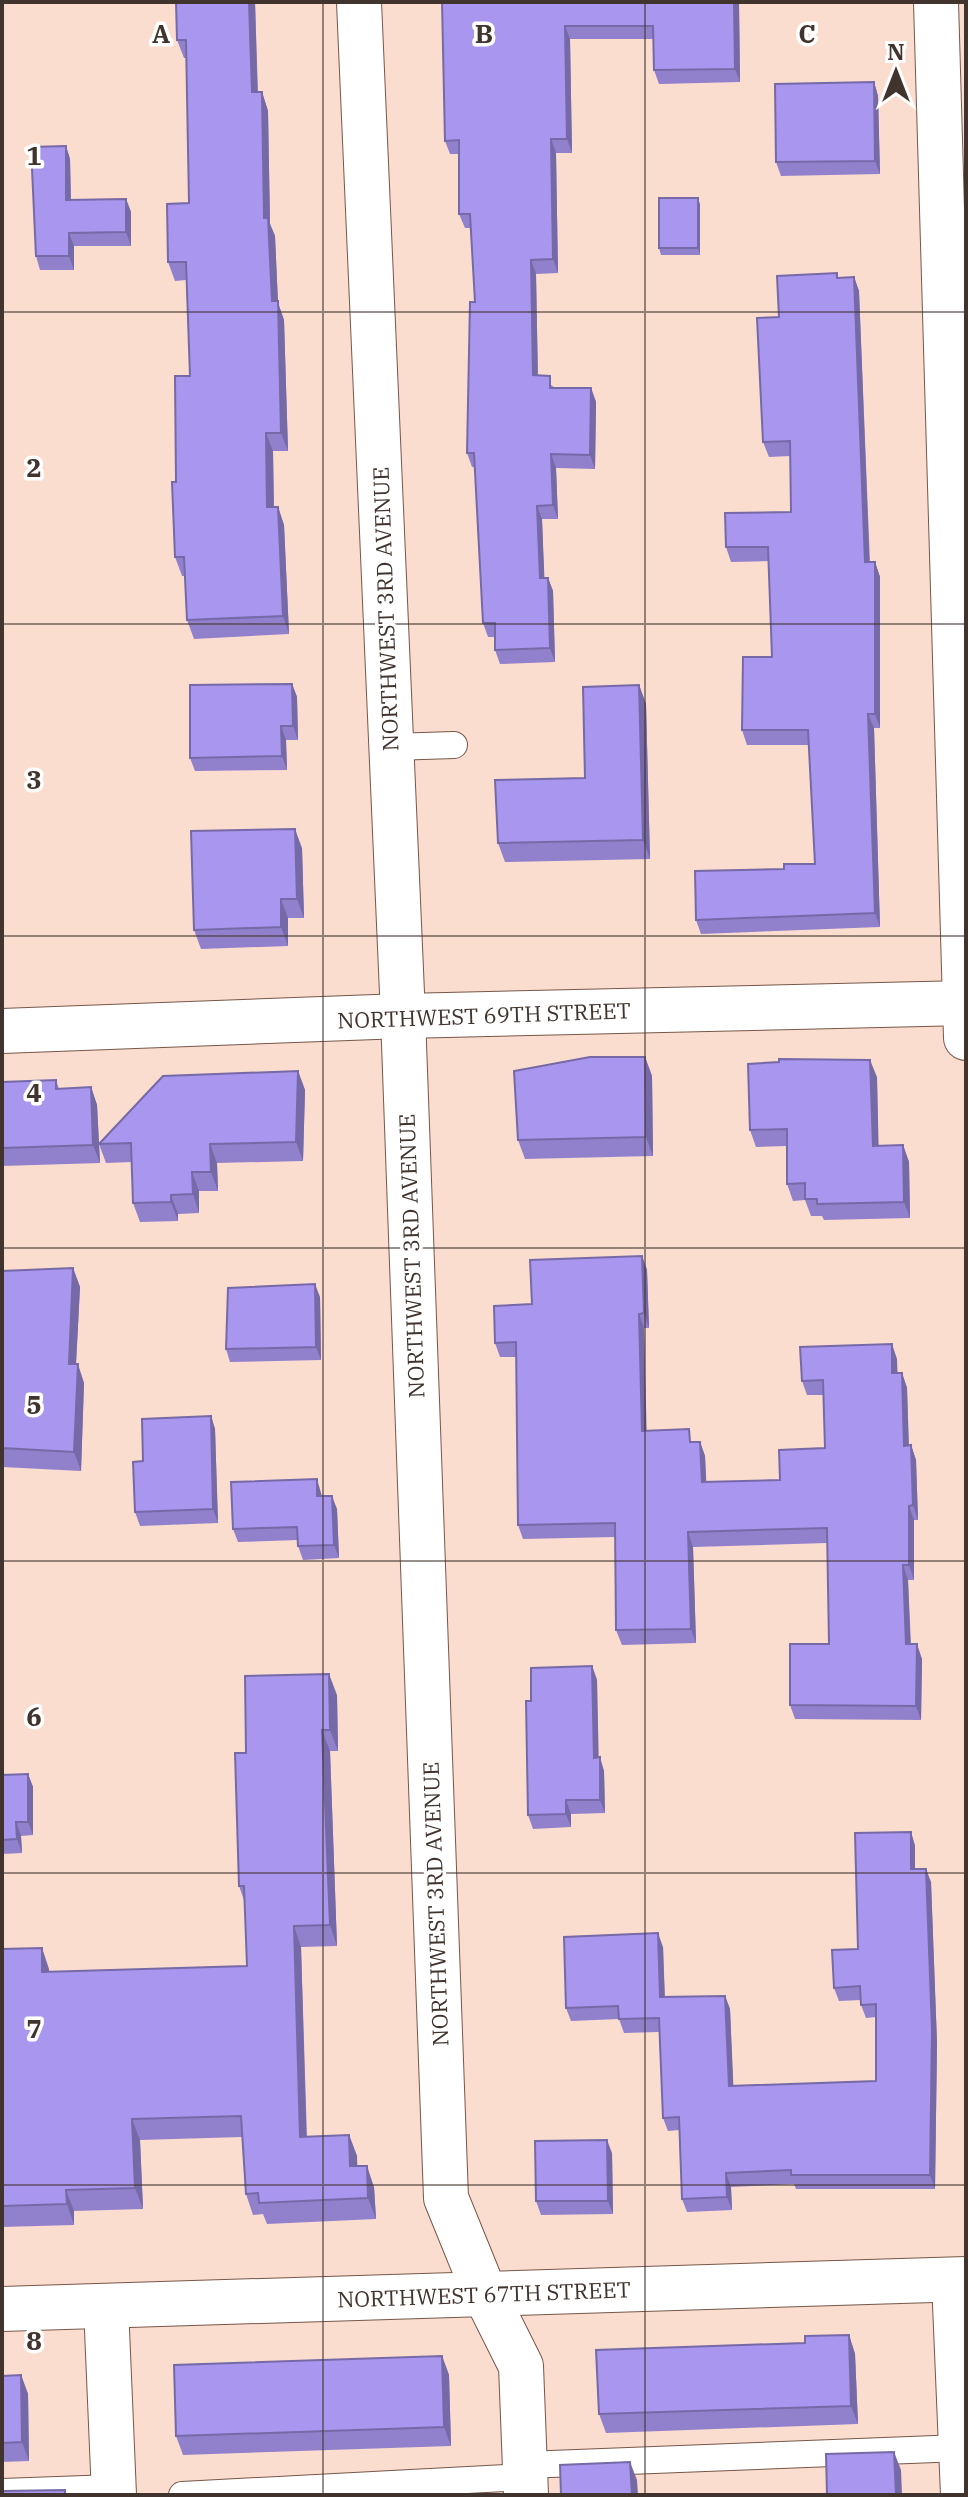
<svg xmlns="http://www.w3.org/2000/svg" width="968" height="2497" viewBox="0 0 968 2497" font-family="'IBM Plex Serif',serif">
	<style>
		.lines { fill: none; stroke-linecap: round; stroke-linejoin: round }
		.lane-casing { stroke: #76574a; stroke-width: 28 }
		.street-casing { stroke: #76574a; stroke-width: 46 }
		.lane { stroke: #fff; stroke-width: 26 }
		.street { stroke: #fff; stroke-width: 44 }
		.wall { fill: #9181cd }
		.shaded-wall { fill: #7669a7 }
		.building { fill: #a996ee; stroke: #7669a7; stroke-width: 2 }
		.grid { fill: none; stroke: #41332d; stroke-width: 2; stroke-opacity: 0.55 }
		.labels { text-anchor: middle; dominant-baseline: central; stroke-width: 7; stroke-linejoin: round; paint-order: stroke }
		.street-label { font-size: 22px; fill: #41332d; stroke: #fff }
		.grid-label { font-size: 26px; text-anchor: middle; font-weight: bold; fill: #41332d; stroke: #fff; stroke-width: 7; stroke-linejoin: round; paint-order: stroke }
	</style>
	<rect width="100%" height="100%" fill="#fbddd0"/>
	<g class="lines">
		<!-- lane casing -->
		<g class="lane-casing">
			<g id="lane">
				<path d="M391,747L454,745"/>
				<path d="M525,2465L961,2448"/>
				<path d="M2,2492L113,2488"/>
				<path d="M182,2495L525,2477"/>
			</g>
		</g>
		<!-- street casing -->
		<g class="street-casing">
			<g id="street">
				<path d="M359,2L403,1016L446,2198L485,2294L521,2366L526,2495"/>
				<path d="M936,2L966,1038"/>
				<path d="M2,1031L403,1016L966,1003"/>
				<path d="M954,2280L963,2495"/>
				<path d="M106,2306L114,2495"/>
				<path d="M2,2309L966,2279"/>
			</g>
		</g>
		<!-- lane -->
		<use href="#lane" class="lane"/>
		<!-- street -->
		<use href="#street" class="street"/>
	</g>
	<!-- wall -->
	<g class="wall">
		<path d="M176,2H255L258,92H262L268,111L270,224L275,236L278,303L284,320L288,451H273L274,507H278L284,525L289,634L194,639L187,620L185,576H182L175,557L176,482L190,376L186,280L175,281L168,262L189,203L186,58H184L177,40Z"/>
		<path d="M442,2H739L740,82L659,84L654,70L653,39H570L572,153H556L558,273L536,274L538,375L555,388H591L596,402L595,469L556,468L558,519H542L544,578H548L553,591L555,662L500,664L495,650V637H488L483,623L475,467H472L467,453L475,302L471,228H465L459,214V154H450L445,141Z"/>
		<path d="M874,82L878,96L880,174L781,176L776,162Z"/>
		<path d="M66,146L70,159L71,200L126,199L131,212V246H74V270H40L36,256Z"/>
		<path d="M698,198L700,205V255H661L659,248Z"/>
		<path d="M837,273L838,278L854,277L859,291L870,562H875L880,577V728H874L880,927L701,934L696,920L784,869L815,864L809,745H747L742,730L772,657L769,561L731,562L726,547L791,512L790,456L769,457L763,442L779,317Z"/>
		<path d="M292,684L297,697L298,740H286L287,770L195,771L190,758Z"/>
		<path d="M639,685L646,704L650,859L505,862L498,843L585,778Z"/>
		<path d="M302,848L304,918H288V946L201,949L194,930Z"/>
		<path d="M645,1057L652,1076L653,1156L525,1159L518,1140Z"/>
		<path d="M298,1071L305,1090L303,1161L217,1163L218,1191H199V1213L178,1214V1221L140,1222L133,1203L132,1162L106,1163L99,1144L100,1163L2,1166V1082L56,1080L59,1089L91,1087L97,1105L99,1144Z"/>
		<path d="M877,1077L878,1146L903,1145L909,1162L910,1218L824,1220L822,1216H811L805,1200L793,1201L787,1184V1146L756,1147L750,1130Z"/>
		<path d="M642,1256L647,1270L649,1328H644L646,1431L694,1442H700L705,1456L706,1482L780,1480L825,1448L824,1395H807L802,1381L897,1359V1373H902L907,1388L909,1445H911L916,1460L918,1520H914V1580H908L911,1644L922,1659L921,1720L795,1719L790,1705L829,1644L827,1543L693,1547L696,1643L622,1645L616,1630L615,1537L523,1539L518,1525L516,1357H500L495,1343L532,1304Z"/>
		<path d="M73,1268L80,1287L76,1364L84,1383L81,1471L2,1467V1271Z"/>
		<path d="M320,1297L321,1360L230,1362L226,1349Z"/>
		<path d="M211,1416L215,1429L218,1523L140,1526L135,1512L143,1461Z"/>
		<path d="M321,1493L322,1496L337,1509L339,1558L303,1560L298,1546V1540L238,1542L233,1529Z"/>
		<path d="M592,1666L597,1680L598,1757L604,1771L605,1813L571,1814V1827L533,1829L528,1815L531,1701Z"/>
		<path d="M337,1695L338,1751H330L337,1946L301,1947L307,2137L349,2135L357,2156V2166L374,2187L376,2219L267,2224L263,2214L253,2215L246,2194L242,2137L140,2140L143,2209L74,2211V2225L2,2227V1949L42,1948L49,1972L247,1966L245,1903L239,1886L246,1753Z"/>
		<path d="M28,1774L33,1787V1835L21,1836L22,1853L2,1854V1775Z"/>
		<path d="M911,1832L915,1846V1869L931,1882L937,2043L935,2189H796L794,2184L731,2187L732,2210L687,2212L682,2199L679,2130L668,2131L663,2118L659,2032L624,2033L619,2019L571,2021L566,2008L663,1947L665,1997L725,1996L730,2009L733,2086L876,2081V2017L866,2018L861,2005V2000L839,2001L834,1988L858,1949Z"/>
		<path d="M612,2153L613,2214L541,2215L536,2201Z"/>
		<path d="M849,2335L855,2354L858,2424L606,2433L599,2414Z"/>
		<path d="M442,2356L449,2375L451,2446L183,2455L176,2436Z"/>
		<path d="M21,2375L28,2394L29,2461L2,2462V2376Z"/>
	</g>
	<!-- shaded-wall -->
	<g class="shaded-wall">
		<path d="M249,2H255L258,111L252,92Z"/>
		<path d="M734,2H739L740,82L735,69Z"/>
		<path d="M565,26L570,39L572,153L567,139Z"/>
		<path d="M874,82L878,96L880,174L875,161Z"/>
		<path d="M262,92L268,111L270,224L275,236L278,303L284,320L288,451L281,433L272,301L264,218Z"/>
		<path d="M551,139L556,153L558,273L553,259Z"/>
		<path d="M66,146L70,159L71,213L66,200Z"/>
		<path d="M698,198L700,205V255L698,248Z"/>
		<path d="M126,199L131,212V246L126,232Z"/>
		<path d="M69,233L74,246V270L69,256Z"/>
		<path d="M531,260L536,274L538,389L533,375Z"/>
		<path d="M854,277L859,291L870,577L865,562Z"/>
		<path d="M591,388L596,402L595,469L590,455Z"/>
		<path d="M266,433L273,451L274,526L267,507Z"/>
		<path d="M551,454L556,468L558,519L553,505Z"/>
		<path d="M537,506L542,519L545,592L540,578Z"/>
		<path d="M278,507L284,525L289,634L283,616Z"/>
		<path d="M875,562L880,577V728L875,714Z"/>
		<path d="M548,578L553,591L555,662L550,648Z"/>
		<path d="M292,684L297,697L298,740L293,726Z"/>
		<path d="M639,685L646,704L650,859L643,840Z"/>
		<path d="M868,714L874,728L880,927L875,913Z"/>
		<path d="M281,726L286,740L287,770L282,756Z"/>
		<path d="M295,829L302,848L304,918L297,899Z"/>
		<path d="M281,899L288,918V946L281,927Z"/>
		<path d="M645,1057L652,1076L653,1156L646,1137Z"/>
		<path d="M870,1060L877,1077L879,1162L873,1146Z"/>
		<path d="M298,1071L305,1090L303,1161L296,1142Z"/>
		<path d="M91,1087L97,1105L100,1163L93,1145Z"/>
		<path d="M210,1144L217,1163L218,1191L211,1172Z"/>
		<path d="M903,1145L909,1162L910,1218L904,1202Z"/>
		<path d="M192,1172L199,1191V1213L193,1194Z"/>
		<path d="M171,1195L178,1214V1221L171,1202Z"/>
		<path d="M642,1256L647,1270L649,1328L644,1313Z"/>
		<path d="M73,1268L80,1287L75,1383L69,1364Z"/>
		<path d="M315,1284L320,1297L321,1360L316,1347Z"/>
		<path d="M639,1314L644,1328L647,1445L642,1431Z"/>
		<path d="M892,1344L897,1359L898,1388L892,1373Z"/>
		<path d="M78,1364L84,1383L81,1471L74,1452Z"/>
		<path d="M902,1373L907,1388L909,1460L904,1446Z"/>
		<path d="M211,1416L215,1429L218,1523L213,1509Z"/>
		<path d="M700,1442L705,1456L707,1496L702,1482Z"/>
		<path d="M911,1445L916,1460L918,1520L913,1505Z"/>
		<path d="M317,1479L321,1493L322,1510L317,1496Z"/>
		<path d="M332,1496L337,1509L339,1558L334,1545Z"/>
		<path d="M909,1506L914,1520V1580L909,1565Z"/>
		<path d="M688,1532L693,1547L696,1643L691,1629Z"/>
		<path d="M903,1565L908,1580L911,1659L906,1644Z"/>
		<path d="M917,1644L922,1659L921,1720L916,1706Z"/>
		<path d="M592,1666L597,1680L599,1771L594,1758Z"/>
		<path d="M329,1674L337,1695L338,1751L330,1730Z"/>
		<path d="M322,1730L330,1751L337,1946L330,1925Z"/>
		<path d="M600,1757L604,1771L605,1813L600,1800Z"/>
		<path d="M28,1774L33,1787V1835L28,1822Z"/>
		<path d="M566,1800L571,1814V1827L566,1814Z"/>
		<path d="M16,1822L21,1836L22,1853L17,1839Z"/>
		<path d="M911,1832L915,1846V1882L911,1869Z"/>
		<path d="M926,1869L931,1882L937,2043L935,2189L930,2175Z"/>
		<path d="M294,1926L301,1947L307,2158L300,2137Z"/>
		<path d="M658,1933L663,1947L665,2011L660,1997Z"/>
		<path d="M42,1948L49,1969L50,1993L42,1972Z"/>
		<path d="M725,1996L730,2009L734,2099L729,2086Z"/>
		<path d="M132,2119L140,2140L143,2209L135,2188Z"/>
		<path d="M349,2135L357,2156L358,2187L350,2166Z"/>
		<path d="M607,2140L612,2153L613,2214L608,2201Z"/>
		<path d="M367,2166L374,2187L376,2219L368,2198Z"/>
		<path d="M726,2173L731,2187L732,2210L727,2197Z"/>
		<path d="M66,2190L74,2211V2225L67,2204Z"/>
		<path d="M849,2335L855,2354L858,2424L851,2406Z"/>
		<path d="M442,2356L449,2375L451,2446L444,2427Z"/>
		<path d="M21,2375L28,2394L29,2461L22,2442Z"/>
		<path d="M894,2452L901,2470L902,2495H896Z"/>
		<path d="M630,2462L637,2480L638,2495H632Z"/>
	</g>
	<!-- building -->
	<g class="building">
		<path d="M176,2H249L252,92H262L264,218H268L272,301H278L281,433H266L267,507H278L283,616L187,620L184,557H175L172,482H176L175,376H190L186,262H168L167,204L189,203L186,40H177Z"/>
		<path d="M442,2H734L735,69L654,70L653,26H565L567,139H551L553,259L531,260L533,375L550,376V388H591L590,455L551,454L553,505L537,506L540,578H548L550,648L495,650V623H483L474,453H467L470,302H475L470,214H459V140L445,141Z"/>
		<path d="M874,82L875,161L776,162L775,84Z"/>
		<path d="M66,146V200L126,199V232L69,233V256H36L31,147Z"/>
		<rect x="659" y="198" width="39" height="50"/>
		<path d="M837,273V278L854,277L865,562H875V714H868L875,913L696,920L695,871L784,869V864H815L808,730H742L743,657H772L768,547H726L725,513L791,512L790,441L763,442L757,318L779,317L777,276Z"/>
		<path d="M292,684L293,726H281L282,756L190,758V685Z"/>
		<path d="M639,685L643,840L498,843L495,780L585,778L583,687Z"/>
		<path d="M295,829L297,899H281V927L194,930L191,831Z"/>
		<path d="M590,1057H645L646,1137L518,1140L514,1071Z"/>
		<path d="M779,1059L870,1060L873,1146L903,1145L904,1202L817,1204V1199H805V1183L787,1184V1129L750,1130L748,1064L779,1062Z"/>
		<path d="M298,1071L296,1142L210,1144L211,1172H192L193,1194L171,1195V1202L133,1203L131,1143L99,1144L163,1076Z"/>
		<path d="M56,1080V1089L91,1087L93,1145L2,1148V1082Z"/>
		<path d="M642,1256L644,1313L639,1314L642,1431L689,1429L690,1442H700L702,1482L780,1480L779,1450L825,1448L823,1380L802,1381L800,1347L892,1344V1373H902L904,1446L911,1445L913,1505L909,1506V1565H903L906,1644H917L916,1706L790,1705V1644H829L827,1528L688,1532L691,1629L616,1630L615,1523L518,1525L516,1342L495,1343L494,1306L532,1304L530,1260Z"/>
		<path d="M73,1268L69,1364H78L74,1452L2,1448V1271Z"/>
		<path d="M315,1284L316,1347L226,1349L228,1288Z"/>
		<path d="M211,1416L213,1509L135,1512L133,1462L143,1461L142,1419Z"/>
		<path d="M317,1479V1496H332L334,1545L298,1546L297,1527L233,1529L231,1482Z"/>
		<path d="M592,1666L594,1758L600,1757V1800H566V1814L528,1815L526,1701H531V1668Z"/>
		<path d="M329,1674L330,1730H322L330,1925L294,1926L300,2137L349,2135L350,2166H367L368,2198L259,2203L258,2193L246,2194L241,2116L132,2119L135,2188L66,2190L67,2204L2,2206V1949L42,1948V1972L247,1966L244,1886H239L235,1753H246L245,1676Z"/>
		<path d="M28,1774V1822H16L17,1839L2,1840V1775Z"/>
		<path d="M911,1832V1869H926L932,2030L930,2175H791V2170L726,2173L727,2197L682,2199L679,2117L663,2118L659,2018L619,2019L618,2006L566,2008L564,1937L658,1933L660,1997L725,1996L729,2086L876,2081V2004L861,2005L860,1986L834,1988L832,1950L858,1949L855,1833Z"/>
		<path d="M607,2140L608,2201H536L535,2141Z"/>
		<path d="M849,2335L851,2406L599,2414L596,2350L805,2343V2336Z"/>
		<path d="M442,2356L444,2427L176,2436L174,2365Z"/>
		<path d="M21,2375L22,2442L2,2443V2376Z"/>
		<path d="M894,2452L896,2495H827L826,2454Z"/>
		<path d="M630,2462L632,2495H561L560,2465Z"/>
		<path d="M65,2490V2495H2V2491Z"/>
	</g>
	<!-- grid -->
	<path class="grid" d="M323,2V2495M645,2V2495M2,312H966M2,624H966M2,936H966M2,1248H966M2,1561H966M2,1873H966M2,2185H966"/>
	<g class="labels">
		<!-- street labels -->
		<g class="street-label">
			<text transform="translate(385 609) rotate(-92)">NORTHWEST 3RD AVENUE</text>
			<text transform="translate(484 1015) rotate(-2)">NORTHWEST 69TH STREET</text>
			<text transform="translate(411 1256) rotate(-92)">NORTHWEST 3RD AVENUE</text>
			<text transform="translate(435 1904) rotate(-92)">NORTHWEST 3RD AVENUE</text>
			<text transform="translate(484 2294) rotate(-2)">NORTHWEST 67TH STREET</text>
		</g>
	</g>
	<g class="grid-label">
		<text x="161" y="43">A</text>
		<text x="484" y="43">B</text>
		<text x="807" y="43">C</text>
		<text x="34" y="165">1</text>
		<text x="34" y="477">2</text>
		<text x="34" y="789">3</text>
		<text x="34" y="1102">4</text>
		<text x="34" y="1414">5</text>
		<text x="34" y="1726">6</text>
		<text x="34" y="2038">7</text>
		<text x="34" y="2350">8</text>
	</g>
	<!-- border -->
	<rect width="968" height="2497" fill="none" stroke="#41332d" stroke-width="8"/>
	<!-- north arrow -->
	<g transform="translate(896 72)" stroke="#ffffff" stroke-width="6" paint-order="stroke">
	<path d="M0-6L14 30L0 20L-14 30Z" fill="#41332d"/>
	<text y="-12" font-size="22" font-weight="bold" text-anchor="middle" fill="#41332d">N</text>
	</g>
</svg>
